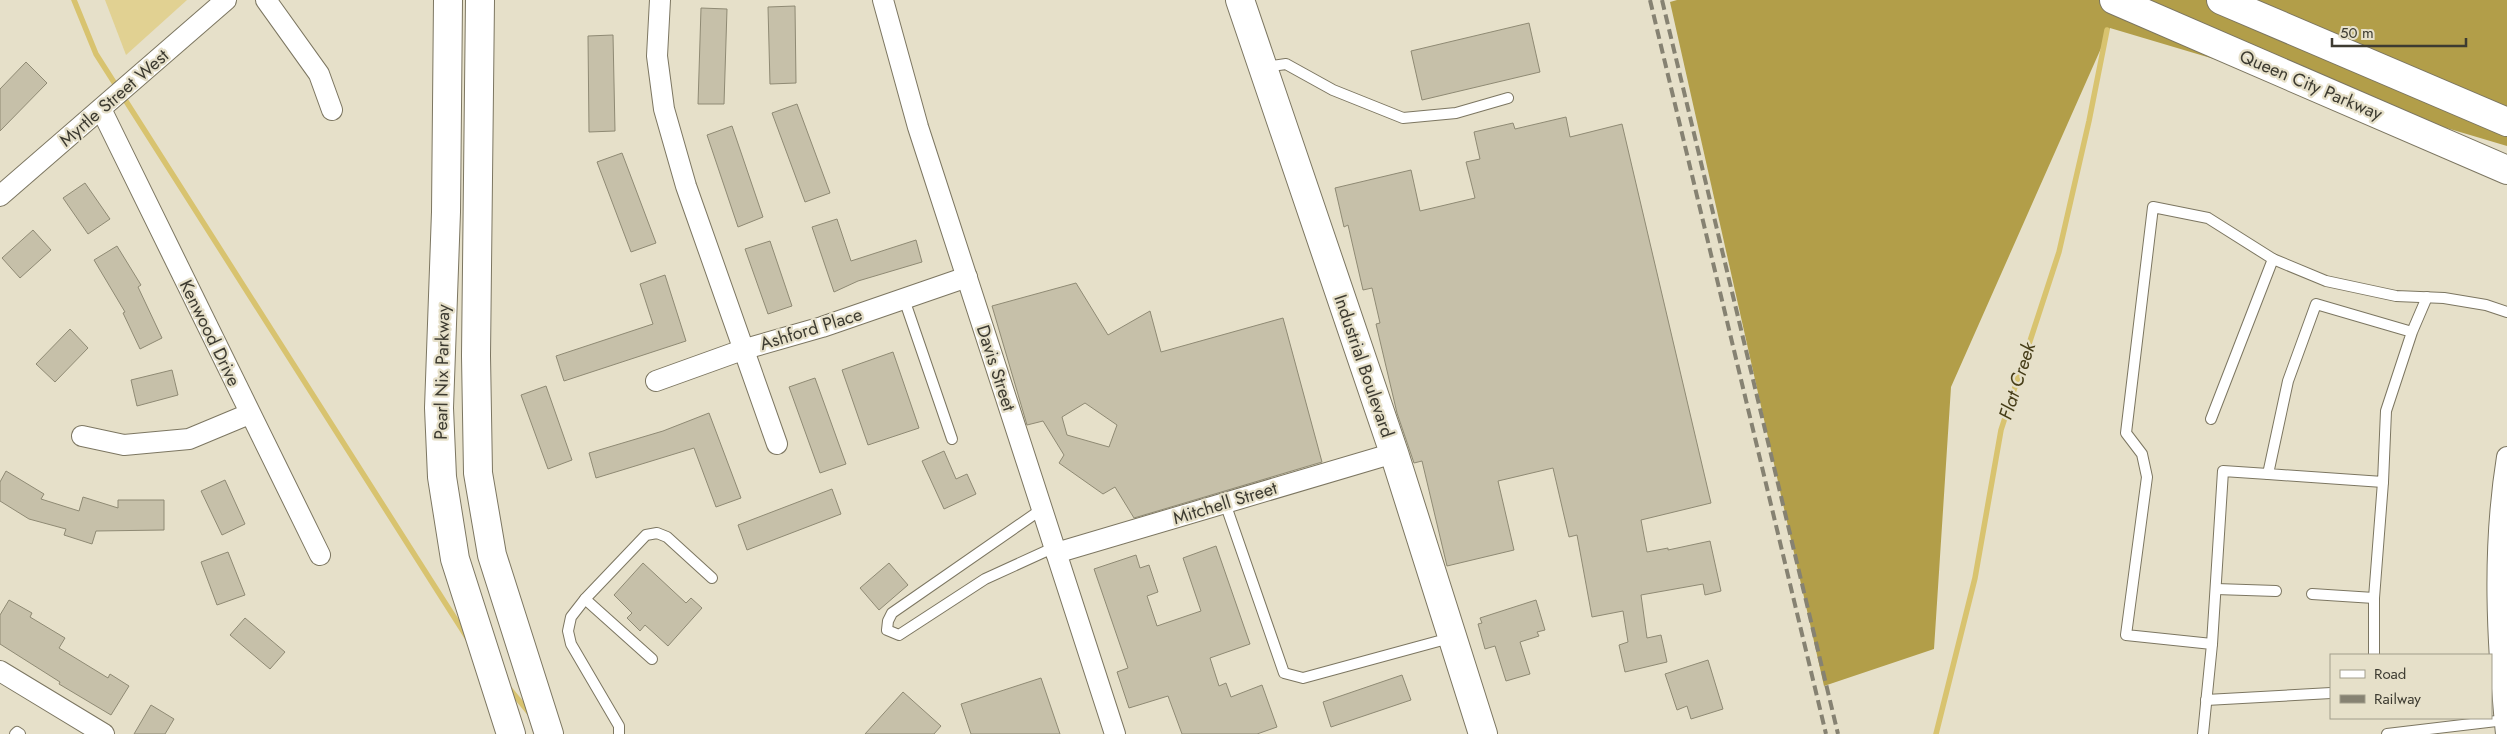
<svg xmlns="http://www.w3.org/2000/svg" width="2507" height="734" viewBox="0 0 2507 734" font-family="Jost,sans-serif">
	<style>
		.green { fill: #e1d192 }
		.forest { fill: #b29e49 }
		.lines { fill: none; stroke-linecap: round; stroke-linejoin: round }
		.stream { stroke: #d8c36f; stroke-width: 5.5 }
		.building { fill: #c6c0a9; stroke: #8f8a74; fill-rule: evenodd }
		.lane-casing { stroke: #7c7661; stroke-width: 12 }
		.street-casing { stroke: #7c7661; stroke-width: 22 }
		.secondary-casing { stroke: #7c7661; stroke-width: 30 }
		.primary-casing { stroke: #7c7661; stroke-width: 30 }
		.lane { stroke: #fff; stroke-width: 10 }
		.street { stroke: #fff; stroke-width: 20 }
		.secondary { stroke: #fff; stroke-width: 28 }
		.primary { stroke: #fff; stroke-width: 28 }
		.rail { stroke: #868272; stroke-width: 4; stroke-dasharray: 10 5; stroke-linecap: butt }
		.labels { text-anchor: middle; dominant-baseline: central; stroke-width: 4.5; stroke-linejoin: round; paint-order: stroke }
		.street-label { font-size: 18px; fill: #3d3b31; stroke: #e6e0c9 }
		.water-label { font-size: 19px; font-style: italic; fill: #463d18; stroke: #e6e0c9 }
	</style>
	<rect width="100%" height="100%" fill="#e6e0c9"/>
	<!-- green -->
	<path class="green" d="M105,0H187L126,55Z"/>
	<!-- forest -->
	<path class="forest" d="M1677,0H2507V146L2110,28L1951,387L1934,649L1824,686L1670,2Z"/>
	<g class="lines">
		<!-- stream -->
		<g class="stream">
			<path d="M74,0L96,54L470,642"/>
			<path d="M508,687L531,715"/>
			<path d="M1936,734L1975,578L2001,430L2059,252L2089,121L2107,30"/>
		</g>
	</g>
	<!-- building -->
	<g class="building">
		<path d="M795,6L796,83L770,84L768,7Z"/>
		<path d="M701,8L727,9L724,104H698Z"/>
		<path d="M1529,23L1540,72L1422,100L1411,51Z"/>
		<path d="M613,35L615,131L589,132L588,36Z"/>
		<path d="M26,62L47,83L0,131V89Z"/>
		<path d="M797,104L830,193L805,202L772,113Z"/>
		<path d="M1566,117L1570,137L1622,124L1711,503L1641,520L1647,552L1668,548V550L1710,541L1721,591L1705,595L1703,584L1641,595L1647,638L1661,635L1667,662L1625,672L1619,645L1628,642L1623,611L1592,617L1577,535L1569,537L1553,468L1498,481L1514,550L1447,566L1422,461L1414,463L1397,413L1376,324L1380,323L1372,288L1363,290L1348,225L1344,227L1335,188L1411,170L1420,211L1475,198L1466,162L1480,159L1474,132L1513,123L1515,129Z"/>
		<path d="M732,126L763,217L738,227L707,135Z"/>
		<path d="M622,153L656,243L631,252L597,162Z"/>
		<path d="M85,183L110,219L88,234L63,198Z"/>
		<path d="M837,219L851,261L916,240L922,262L858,281L834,292L812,227Z"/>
		<path d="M33,230L51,250L20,278L2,258Z"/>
		<path d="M770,241L792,306L768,314L745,249Z"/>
		<path d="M117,246L141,285L138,287L162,338L140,349L123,313L125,312L94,260Z"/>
		<path d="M665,275L686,341L564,381L556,356L653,324L640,284Z"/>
		<path d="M1076,283L1108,335L1150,311L1161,352L1283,318L1322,462L1134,518L1115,487L1103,494L1059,463L1064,455L1043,421L1027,425L992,306ZM1085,403L1117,425L1109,447L1067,435L1062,417Z"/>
		<path d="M70,329L88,348L55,382L36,364Z"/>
		<path d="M893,352L919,428L868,445L842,370Z"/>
		<path d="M172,370L178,395L137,406L131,380Z"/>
		<path d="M815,378L846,464L820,473L789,387Z"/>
		<path d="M546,386L572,460L548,469L521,395Z"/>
		<path d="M709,413L741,498L716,507L694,448L596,478L589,453L663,431Z"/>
		<path d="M944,451L956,479L967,474L976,494L944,509L922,461Z"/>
		<path d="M6,471L44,494L41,499L79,511L83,497L118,508V500H164V530L96,531L92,544L64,535L66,529L29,519L0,501V482Z"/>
		<path d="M225,480L245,524L222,535L201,491Z"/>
		<path d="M832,489L841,514L747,550L738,525Z"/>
		<path d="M1216,546L1250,644L1210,658L1219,686L1226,683L1231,697L1262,685L1277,727L1257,734H1182L1168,696L1129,708L1117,672L1128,668L1094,569L1136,555L1140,568L1149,565L1158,592L1147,596L1157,626L1201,611L1183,558Z"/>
		<path d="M228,552L245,595L217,605L201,562Z"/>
		<path d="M643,563L686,603L691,598L702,608L668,646L645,625L640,631L627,618L632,613L614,595Z"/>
		<path d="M889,563L908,585L879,610L860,588Z"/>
		<path d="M9,600L32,613L30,617L65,638L59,648L108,678L110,674L129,686L111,715L59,684L60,682L0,644V615Z"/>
		<path d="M1536,600L1545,630L1537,632L1539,636L1520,642L1530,674L1506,681L1495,646L1485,649L1478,624L1482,623L1480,618Z"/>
		<path d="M245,618L285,652L270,669L230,635Z"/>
		<path d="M1708,660L1723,709L1691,719L1687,706L1677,710L1665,674Z"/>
		<path d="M1402,675L1411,700L1331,727L1323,702Z"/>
		<path d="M1041,678L1060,734H971L961,704Z"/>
		<path d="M903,692L941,726L934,734H865Z"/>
		<path d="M151,705L174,719L165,734H134Z"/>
	</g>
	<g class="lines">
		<!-- lane casing -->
		<g class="lane-casing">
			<g id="lane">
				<path d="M1264,67L1286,64L1333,90L1403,118L1456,113L1508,98"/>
				<path d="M904,299L952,439"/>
				<path d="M2412,332L2386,411L2383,482L2268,474L2288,381L2316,304L2412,332L2427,297"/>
				<path d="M2211,419L2273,259"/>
				<path d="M1225,503L1284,673L1303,678L1450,638"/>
				<path d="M1042,509L892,613L888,621L887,630L899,635L985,579L1055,547"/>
				<path d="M2216,589L2276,591"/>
				<path d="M2312,594L2374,598"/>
				<path d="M585,599L652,659"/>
				<path d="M2212,644L2223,471L2268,474"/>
				<path d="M2374,655V598L2383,482"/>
				<path d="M2206,700L2331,693"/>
				<path d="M15,734L17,732L20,734"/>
				<path d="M619,734V726L571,644L568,631L571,617L585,599L646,535L657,533L667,537L712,578"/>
				<path d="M2203,734L2212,644L2126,635L2147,477L2142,454L2126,433L2153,207L2208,218L2273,259L2326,281L2396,296L2444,298L2486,305L2507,312"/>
				<path d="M2387,734L2505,720"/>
			</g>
		</g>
		<!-- street casing -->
		<g class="street-casing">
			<g id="street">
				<path d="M266,0L319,74L332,110"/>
				<path d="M660,0L657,56L664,109L686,186L777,444"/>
				<path d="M883,0L918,127L1115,734"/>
				<path d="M101,109L320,555"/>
				<path d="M0,196L226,0"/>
				<path d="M656,381L745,349L822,327L967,277"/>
				<path d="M82,436L124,445L189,439L249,414"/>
				<path d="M1056,553L1394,453"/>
				<path d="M0,671L104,734"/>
				<path d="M2506,734C2497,641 2492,550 2507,457"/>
			</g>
		</g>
		<!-- secondary casing -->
		<g class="secondary-casing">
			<g id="secondary">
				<path d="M448,0L446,212L439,408L442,477L455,559L511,734"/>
				<path d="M480,0L476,356L478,473L492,555L549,734"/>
				<path d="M1240,0L1394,453L1483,734"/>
			</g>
		</g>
		<!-- primary casing -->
		<g class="primary-casing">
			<g id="primary">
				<path d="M2114,0L2507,170"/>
				<path d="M2221,0L2507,122"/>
			</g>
		</g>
		<!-- lane -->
		<use href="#lane" class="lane"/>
		<!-- street -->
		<use href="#street" class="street"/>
		<!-- secondary -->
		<use href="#secondary" class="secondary"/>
		<!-- primary -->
		<use href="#primary" class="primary"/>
		<!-- rail -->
		<g class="rail">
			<path d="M1650,0L1826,734"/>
			<path d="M1662,0L1838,734"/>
		</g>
	</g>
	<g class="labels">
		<!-- street labels -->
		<g class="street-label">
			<text transform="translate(2311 85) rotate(23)">Queen City Parkway</text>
			<text transform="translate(114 98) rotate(-41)">Myrtle Street West</text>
			<text transform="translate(811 329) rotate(-17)">Ashford Place</text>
			<text transform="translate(210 333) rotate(64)">Kenwood Drive</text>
			<text transform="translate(1364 366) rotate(71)">Industrial Boulevard</text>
			<text transform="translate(996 368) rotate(72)">Davis Street</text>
			<text transform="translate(442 372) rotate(-89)">Pearl Nix Parkway</text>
			<text transform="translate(1225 503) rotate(-17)">Mitchell Street</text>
		</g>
		<!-- water labels -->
		<g class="water-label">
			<text transform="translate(2017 381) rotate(-72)">Flat Creek</text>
		</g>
	</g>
	<!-- legend -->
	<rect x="2330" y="654" width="162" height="65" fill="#e6e0c9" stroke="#a29e8c"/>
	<rect x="2340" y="670" width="25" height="8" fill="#ffffff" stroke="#a29e8c"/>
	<text x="2374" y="679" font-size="15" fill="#3d3b31">Road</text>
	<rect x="2340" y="695" width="25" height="8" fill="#868272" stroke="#a29e8c"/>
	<text x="2374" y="704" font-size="15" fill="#3d3b31">Railway</text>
	<!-- scale -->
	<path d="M2332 38v8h134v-8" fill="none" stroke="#3d3b31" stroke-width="2.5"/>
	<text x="2340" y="38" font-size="15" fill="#3d3b31" stroke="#e6e0c9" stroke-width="4" paint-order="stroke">50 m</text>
</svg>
